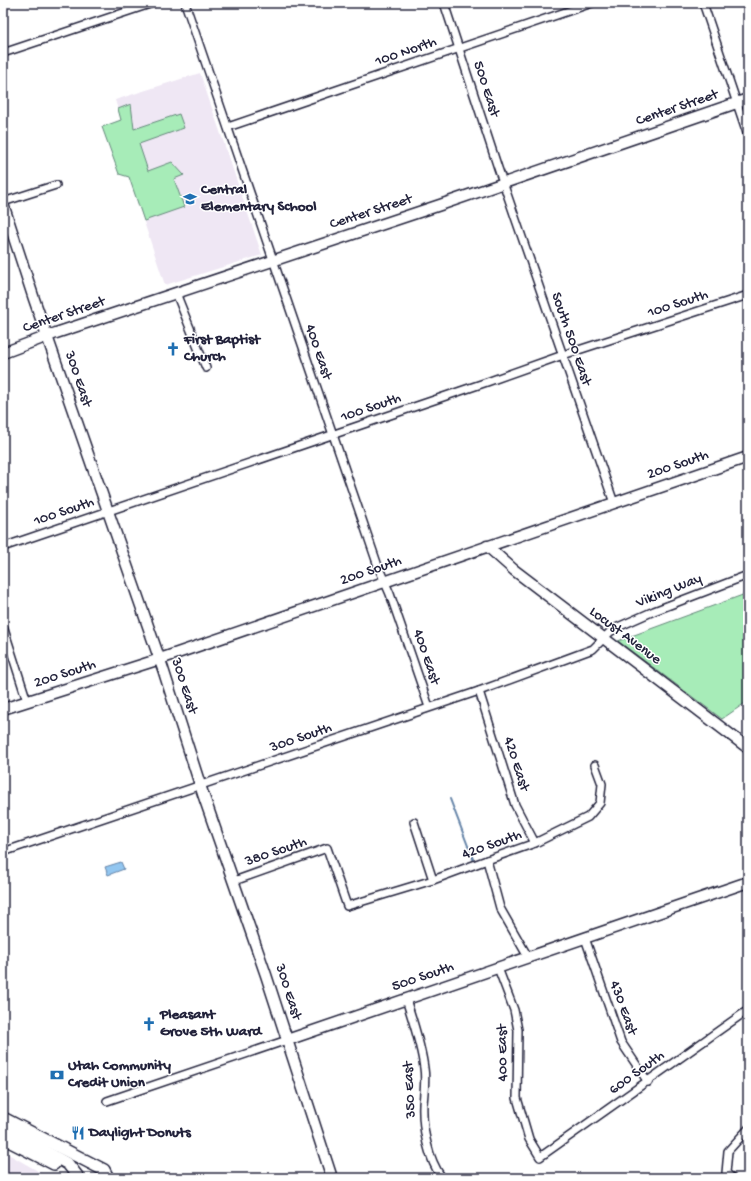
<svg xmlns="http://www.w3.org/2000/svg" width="751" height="1181" viewBox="0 0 751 1181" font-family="'Gochi Hand',sans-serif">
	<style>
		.built { fill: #efe7f4 }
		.green { fill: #a7ecb8; stroke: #64877a }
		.water { fill: #92c6f0; stroke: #6584a8 }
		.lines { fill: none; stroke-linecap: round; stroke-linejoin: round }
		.stream { stroke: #6584a8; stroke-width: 2 }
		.street-casing { stroke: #22223b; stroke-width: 10 }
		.secondary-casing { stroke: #22223b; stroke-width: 13 }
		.primary-casing { stroke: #22223b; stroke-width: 14 }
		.street { stroke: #fff; stroke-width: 7 }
		.secondary { stroke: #fff; stroke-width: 10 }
		.primary { stroke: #fff; stroke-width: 11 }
		.labels { text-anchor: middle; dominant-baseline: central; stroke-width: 3; stroke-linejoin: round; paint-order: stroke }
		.street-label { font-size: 15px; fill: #22223b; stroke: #fff }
		.poi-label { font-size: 15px; font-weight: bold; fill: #22223b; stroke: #fff; text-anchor: start }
	</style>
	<rect width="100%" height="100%" fill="#fff"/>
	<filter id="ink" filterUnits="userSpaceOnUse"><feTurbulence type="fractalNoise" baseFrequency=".025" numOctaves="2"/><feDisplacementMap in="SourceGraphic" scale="8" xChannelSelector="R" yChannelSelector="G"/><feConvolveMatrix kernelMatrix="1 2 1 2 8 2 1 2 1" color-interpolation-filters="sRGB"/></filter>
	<g filter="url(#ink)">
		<!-- built -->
		<g class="built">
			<path d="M200,73L262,255L165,285L129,177L119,174L102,127L121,120L115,100Z"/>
			<path d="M3,1151L50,1178H3Z"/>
		</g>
		<!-- green -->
		<g class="green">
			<path d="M131,104L134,129L179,114L184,128L139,144L148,171L172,162L184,175L174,179L184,207L144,221L129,177L119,174L102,127L121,120L118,109Z"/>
			<path d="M748,593V701L722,719L618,641Z"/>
		</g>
		<!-- water -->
		<path class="water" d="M121,862L124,869L108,875L105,867Z"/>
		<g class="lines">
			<!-- stream -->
			<path class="stream" d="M450,799L473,859"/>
			<!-- street casing -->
			<g class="street-casing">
				<g id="street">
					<path d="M185,3L378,566L390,594L429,707"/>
					<path d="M444,3L498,168L614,503"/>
					<path d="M703,3L748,136"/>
					<path d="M3,53L153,3"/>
					<path d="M228,127L592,3"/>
					<path d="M3,202L56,185"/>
					<path d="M176,293L206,368"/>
					<path d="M3,547L487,382L563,355L748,295"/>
					<path d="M3,626L27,701"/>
					<path d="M479,691L515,805L535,843"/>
					<path d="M414,822L433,880"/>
					<path d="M3,852L479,691L593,649L610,632L618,627L654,611L748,575"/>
					<path d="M487,860L500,908L528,957"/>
					<path d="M234,881L327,848L347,906L433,880L487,860L535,843L588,817L600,803L602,784L595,765"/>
					<path d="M585,938L621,1042L648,1082"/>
					<path d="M498,968L514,1010L518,1030L517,1098L529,1139L540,1157L748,1010"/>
					<path d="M406,999C413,1022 421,1044 424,1068C426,1080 424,1092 423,1104C422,1128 428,1159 442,1178"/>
					<path d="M107,1101L287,1040"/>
					<path d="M732,1178L726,1173L728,1151L748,1129"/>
				</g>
			</g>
			<!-- secondary casing -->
			<g class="secondary-casing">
				<g id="secondary">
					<path d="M3,204L34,299L163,669L203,794L266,975L332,1178"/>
					<path d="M3,353L56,333L440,205L748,99"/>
					<path d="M487,546L514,570L748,748"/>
					<path d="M3,709L160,659L748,457"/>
					<path d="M287,1040L748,882"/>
				</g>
			</g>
			<!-- primary casing -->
			<g class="primary-casing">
				<g id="primary">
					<path d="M3,1118L104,1170L108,1178"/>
					<path d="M3,1128L68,1164L78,1177"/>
					<path d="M3,1138L54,1164"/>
				</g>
			</g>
			<!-- street -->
			<use href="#street" class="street"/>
			<!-- secondary -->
			<use href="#secondary" class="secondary"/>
			<!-- primary -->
			<use href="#primary" class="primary"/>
		</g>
	</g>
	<!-- icons -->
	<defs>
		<g id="school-bare" transform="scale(1.08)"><path d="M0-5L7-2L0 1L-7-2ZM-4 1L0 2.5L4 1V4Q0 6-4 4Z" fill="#1f6fb2" stroke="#fff" stroke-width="2.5" paint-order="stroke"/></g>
		<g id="church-bare" transform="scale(1.08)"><path d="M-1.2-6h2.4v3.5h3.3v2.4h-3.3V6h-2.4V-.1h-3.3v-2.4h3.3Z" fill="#1f6fb2" stroke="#fff" stroke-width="2.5" paint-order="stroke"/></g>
		<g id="bank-bare" transform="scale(1.08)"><path d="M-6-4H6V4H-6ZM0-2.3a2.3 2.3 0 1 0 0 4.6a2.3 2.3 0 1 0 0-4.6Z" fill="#1f6fb2" stroke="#fff" stroke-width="2.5" paint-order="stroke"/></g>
		<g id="restaurant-bare" transform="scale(1.08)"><path d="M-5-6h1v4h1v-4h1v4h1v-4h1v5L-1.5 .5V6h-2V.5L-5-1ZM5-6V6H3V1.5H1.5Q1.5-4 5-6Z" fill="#1f6fb2" stroke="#fff" stroke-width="2.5" paint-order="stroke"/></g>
	</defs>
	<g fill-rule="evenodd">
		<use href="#school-bare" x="190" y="199"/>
		<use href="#church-bare" x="173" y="349"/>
		<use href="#church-bare" x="149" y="1024"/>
		<use href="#bank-bare" x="57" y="1075"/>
		<use href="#restaurant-bare" x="78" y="1133"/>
	</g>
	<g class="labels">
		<!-- street labels -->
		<g class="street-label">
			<text transform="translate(406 52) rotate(-19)">100 North</text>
			<text transform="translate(486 89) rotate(72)">500 East</text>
			<text transform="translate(677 108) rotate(-19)">Center Street</text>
			<text transform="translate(371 212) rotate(-18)">Center Street</text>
			<text transform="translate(678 304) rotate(-18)">100 South</text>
			<text transform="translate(64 315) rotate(-19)">Center Street</text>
			<text transform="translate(571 339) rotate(71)">South 500 East</text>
			<text transform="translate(318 352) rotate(71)">400 East</text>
			<text transform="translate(78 379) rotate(71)">300 East</text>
			<text transform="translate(371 408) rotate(-19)">100 South</text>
			<text transform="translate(678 465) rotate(-19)">200 South</text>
			<text transform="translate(64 512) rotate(-19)">100 South</text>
			<text transform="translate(371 571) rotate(-19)">200 South</text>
			<text transform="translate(669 591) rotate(-22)">Viking Way</text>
			<text transform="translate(625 636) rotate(37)">Locust Avenue</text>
			<text transform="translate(426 657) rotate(71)">400 East</text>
			<text transform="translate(65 674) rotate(-18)">200 South</text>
			<text transform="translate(184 686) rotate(72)">300 East</text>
			<text transform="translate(301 738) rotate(-19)">300 South</text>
			<text transform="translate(516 764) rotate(72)">420 East</text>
			<text transform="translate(492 845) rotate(-20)">420 South</text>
			<text transform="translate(276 852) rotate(-19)">380 South</text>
			<text transform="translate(423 977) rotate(-19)">500 South</text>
			<text transform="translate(288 992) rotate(72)">300 East</text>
			<text transform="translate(623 1008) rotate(70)">430 East</text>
			<text transform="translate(503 1053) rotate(-91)">400 East</text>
			<text transform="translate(637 1073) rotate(-36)">600 South</text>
			<text transform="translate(410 1090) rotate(-93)">350 East</text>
		</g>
		<!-- poi labels -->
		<g class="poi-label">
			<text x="201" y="190">Central<tspan x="201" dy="17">Elementary School</tspan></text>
			<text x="184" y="340">First Baptist<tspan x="184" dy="17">Church</tspan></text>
			<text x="160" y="1015">Pleasant<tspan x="160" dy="17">Grove 5th Ward</tspan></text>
			<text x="68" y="1066">Utah Community<tspan x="68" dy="17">Credit Union</tspan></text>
			<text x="89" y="1133">Daylight Donuts</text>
		</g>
	</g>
	<!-- margin -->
	<rect width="751" height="1181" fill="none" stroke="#fff" stroke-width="16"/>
	<rect x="8" y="8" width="735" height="1165" fill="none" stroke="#22223b" stroke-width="1.5" filter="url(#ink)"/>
</svg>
